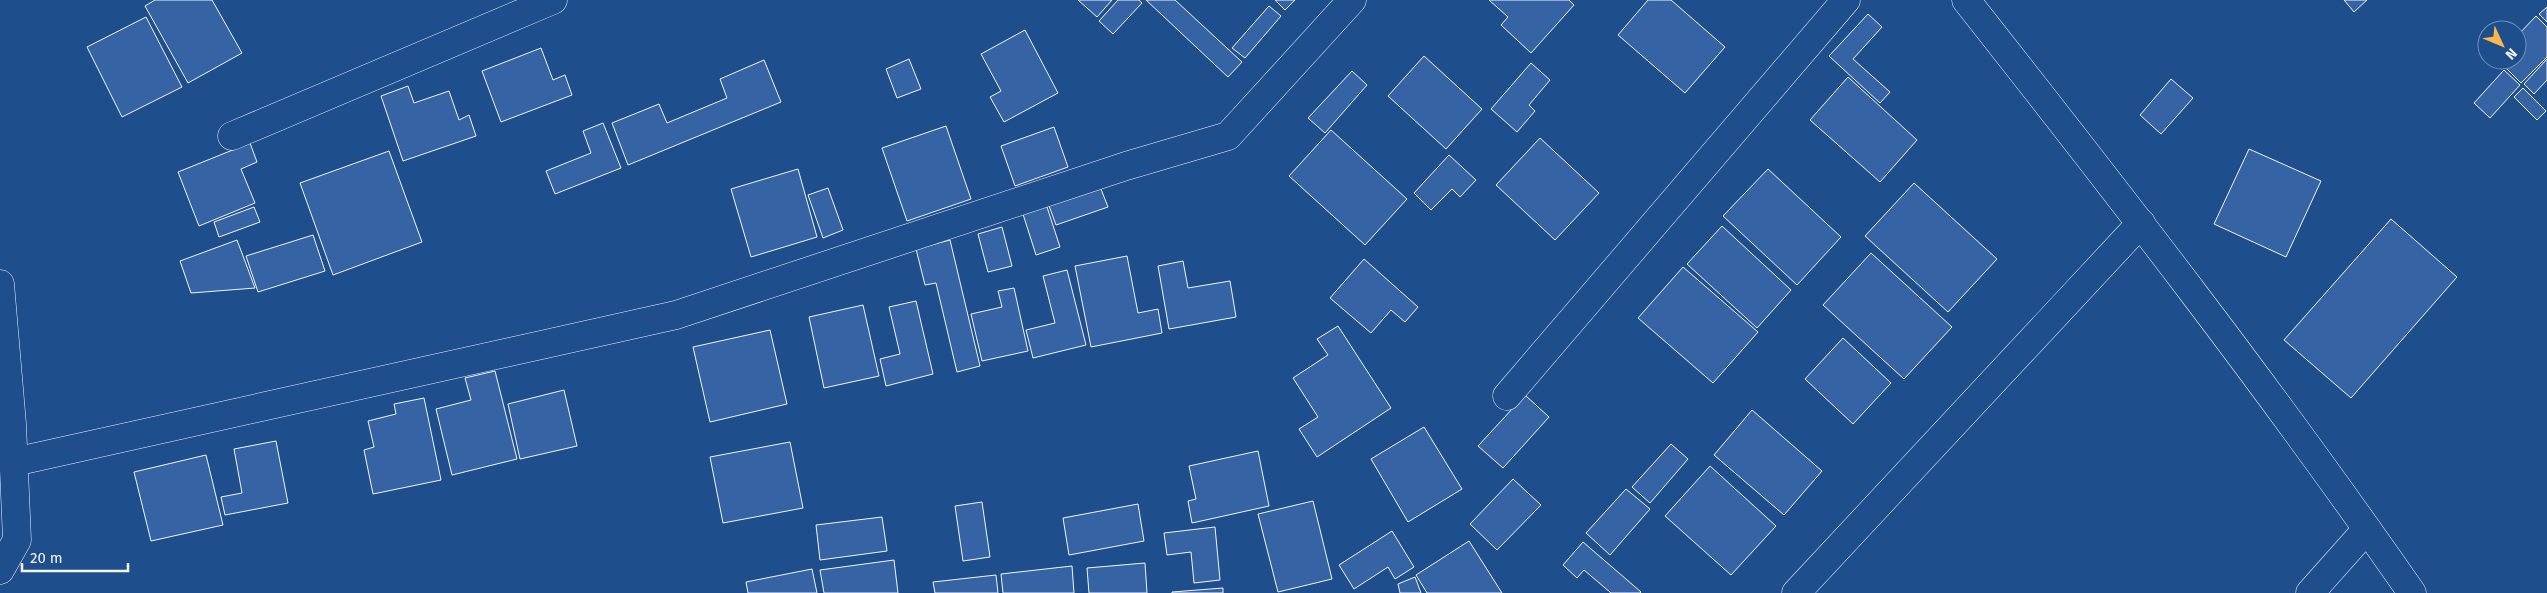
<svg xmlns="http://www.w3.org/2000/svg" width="2547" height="593" viewBox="0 0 2547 593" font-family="'Fira Sans',sans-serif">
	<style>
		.building { fill: #3563a3; stroke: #f2f6ff }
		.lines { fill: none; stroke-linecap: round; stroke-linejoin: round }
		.street-casing { stroke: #f2f6ff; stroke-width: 29 }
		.street { stroke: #1f4e8c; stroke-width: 28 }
	</style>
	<rect width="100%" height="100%" fill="#1f4e8c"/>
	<!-- building -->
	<g class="building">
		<path d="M155,0H212L242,53L188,83L145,6Z"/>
		<path d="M1078,0H1112L1097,17Z"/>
		<path d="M1118,0H1139L1142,3L1113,34L1099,21Z"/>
		<path d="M1146,0H1175L1242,62L1228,77Z"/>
		<path d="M1275,0H1295L1285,10Z"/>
		<path d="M1489,0H1569L1574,5L1531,53L1501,25L1508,17Z"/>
		<path d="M1648,0H1671L1725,47L1685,93L1618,35Z"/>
		<path d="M2344,0H2367L2354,12Z"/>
		<path d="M1269,6L1281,16L1245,58L1232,48Z"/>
		<path d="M2547,7V22L2539,14Z"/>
		<path d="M1868,14L1882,27L1853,59L1890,92L1880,103L1829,56Z"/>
		<path d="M2536,16L2547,27V57L2521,83L2498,60H2517V36Z"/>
		<path d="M146,17L182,87L122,117L87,47Z"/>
		<path d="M1025,30L1058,93L1004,122L990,97L1001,91L981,54Z"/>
		<path d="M541,48L553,80L565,75L572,95L501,122L482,71Z"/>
		<path d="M1424,56L1482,109L1446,149L1388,96Z"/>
		<path d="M909,59L921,89L897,98L886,69Z"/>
		<path d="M2547,59V80L2534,94L2524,84Z"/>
		<path d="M764,60L781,102L628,165L612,123L659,104L667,123L727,98L720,79Z"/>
		<path d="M1531,63L1550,80L1529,105L1535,111L1517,132L1491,109Z"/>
		<path d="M2504,70L2520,85L2490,118L2474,103Z"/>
		<path d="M1352,71L1367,85L1325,133L1308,118Z"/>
		<path d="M1848,77L1917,140L1880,182L1810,120Z"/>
		<path d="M2171,79L2193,98L2161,134L2140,115Z"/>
		<path d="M408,86L414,103L449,91L459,120L469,115L476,136L403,161L381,96Z"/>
		<path d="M2523,88L2546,111L2537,120L2514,97Z"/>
		<path d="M603,123L621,168L555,194L546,171L591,153L583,131Z"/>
		<path d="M946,126L971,199L907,221L882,148Z"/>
		<path d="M1054,127L1068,167L1015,186L1001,146Z"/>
		<path d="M1331,130L1407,199L1365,245L1289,176Z"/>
		<path d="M1540,138L1599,193L1555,240L1496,185Z"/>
		<path d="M250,143L257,162L241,169L255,203L199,226L178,172Z"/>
		<path d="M2249,149L2321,181L2286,257L2214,224Z"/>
		<path d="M389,151L422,242L333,275L300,183Z"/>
		<path d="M1449,155L1476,180L1460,197L1452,189L1431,210L1414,193Z"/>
		<path d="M798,169L817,237L751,257L731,189Z"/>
		<path d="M1768,169L1841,237L1797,285L1723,216Z"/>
		<path d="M1914,183L1997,259L1948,312L1865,236Z"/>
		<path d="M1099,184L1108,207L1056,225L1048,203Z"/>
		<path d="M828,188L843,230L823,238L808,195Z"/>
		<path d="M1046,204L1060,247L1036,255L1022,211Z"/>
		<path d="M254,207L260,222L219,237L214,222Z"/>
		<path d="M2391,219L2457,277L2351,398L2284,340Z"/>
		<path d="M1722,226L1791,290L1757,328L1687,264Z"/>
		<path d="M1002,227L1012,266L988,272L978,234Z"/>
		<path d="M313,235L325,271L258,292L246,256Z"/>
		<path d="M237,240L255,288L191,293L180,261Z"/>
		<path d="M950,240L980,366L957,372L936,283L925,285L916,249Z"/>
		<path d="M1871,253L1952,327L1904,379L1823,305Z"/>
		<path d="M1127,256L1138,313L1158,309L1162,333L1091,347L1075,266Z"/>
		<path d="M1364,259L1418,307L1405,322L1391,310L1371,333L1330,298Z"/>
		<path d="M1183,261L1188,288L1230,281L1236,317L1169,329L1158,266Z"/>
		<path d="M1683,267L1758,332L1713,383L1638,318Z"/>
		<path d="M1067,270L1086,345L1033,358L1026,330L1055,323L1043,276Z"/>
		<path d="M1014,288L1028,351L982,361L971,314L1002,307L998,291Z"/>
		<path d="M916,301L933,374L886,386L880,359L900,354L889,307Z"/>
		<path d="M863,305L879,376L824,388L809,317Z"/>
		<path d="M1338,326L1391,408L1317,457L1299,429L1318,417L1293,378L1328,355L1317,339Z"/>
		<path d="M770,330L787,404L710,422L693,347Z"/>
		<path d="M1843,338L1891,383L1853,424L1805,379Z"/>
		<path d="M495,371L517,459L452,475L436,409L471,400L465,378Z"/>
		<path d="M564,390L577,446L520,459L508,404Z"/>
		<path d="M1525,395L1549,417L1503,468L1478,446Z"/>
		<path d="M424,398L441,480L373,494L364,450L374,447L368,421L396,414L394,404Z"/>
		<path d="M1752,410L1822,471L1784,515L1714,455Z"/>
		<path d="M1424,427L1462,489L1408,522L1371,459Z"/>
		<path d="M276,441L288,503L225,515L221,497L242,493L234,449Z"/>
		<path d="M790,442L803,508L723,523L710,457Z"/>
		<path d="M1671,444L1688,459L1650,503L1632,487Z"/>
		<path d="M1258,451L1269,506L1192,523L1188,501L1196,499L1189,466Z"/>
		<path d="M206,455L223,525L151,541L134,472Z"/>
		<path d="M1710,466L1776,526L1731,575L1665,516Z"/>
		<path d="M1513,479L1541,505L1497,550L1470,524Z"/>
		<path d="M1626,489L1650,509L1610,555L1586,533Z"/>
		<path d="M1313,501L1332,579L1278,592L1258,514Z"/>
		<path d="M982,502L990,557L963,561L955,506Z"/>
		<path d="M1138,504L1144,541L1069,555L1063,518Z"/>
		<path d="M882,517L887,551L820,560L816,525Z"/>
		<path d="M1215,527L1220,580L1194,583L1191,552L1167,555L1164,533Z"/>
		<path d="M1392,531L1414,567L1395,579L1388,567L1354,589L1339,565Z"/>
		<path d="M1469,541L1502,593H1427L1416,575Z"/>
		<path d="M1583,542L1641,592L1640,593H1611L1584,570L1577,578L1563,565Z"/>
		<path d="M894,560L898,593H824L820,570Z"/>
		<path d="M1145,563L1147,593H1089L1087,568Z"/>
		<path d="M1072,566L1074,593H1003L1001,574Z"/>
		<path d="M812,569L817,593H748L746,582Z"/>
		<path d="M996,575L998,593H935L933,582Z"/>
		<path d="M1415,577L1421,593H1400L1398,584Z"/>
		<path d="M1223,588V593H1172V592Z"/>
	</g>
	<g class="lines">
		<!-- street casing -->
		<g class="street-casing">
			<g id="street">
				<path d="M1966,0C2119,194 2271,390 2412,593"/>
				<path d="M232,136L553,0"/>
				<path d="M0,284L12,424L17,540L0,570"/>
				<path d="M1507,396L1846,0"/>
				<path d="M14,462L676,315L1126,166L1228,136L1352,0"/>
				<path d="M1796,593L2141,223"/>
				<path d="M2310,593L2367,529"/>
			</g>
		</g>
		<!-- street -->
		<use href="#street" class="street"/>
	</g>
	<!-- north arrow -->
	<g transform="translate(2502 45) rotate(134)"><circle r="24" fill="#1f4e8c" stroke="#7391ba"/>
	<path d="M0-4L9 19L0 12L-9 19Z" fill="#ffb74d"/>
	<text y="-8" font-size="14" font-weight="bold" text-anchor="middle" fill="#f2f6ff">N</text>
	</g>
	<!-- scale -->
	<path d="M22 563v8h106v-8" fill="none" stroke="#f2f6ff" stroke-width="2.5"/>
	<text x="30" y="563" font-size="15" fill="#f2f6ff" stroke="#1f4e8c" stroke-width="4" paint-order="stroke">20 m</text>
</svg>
